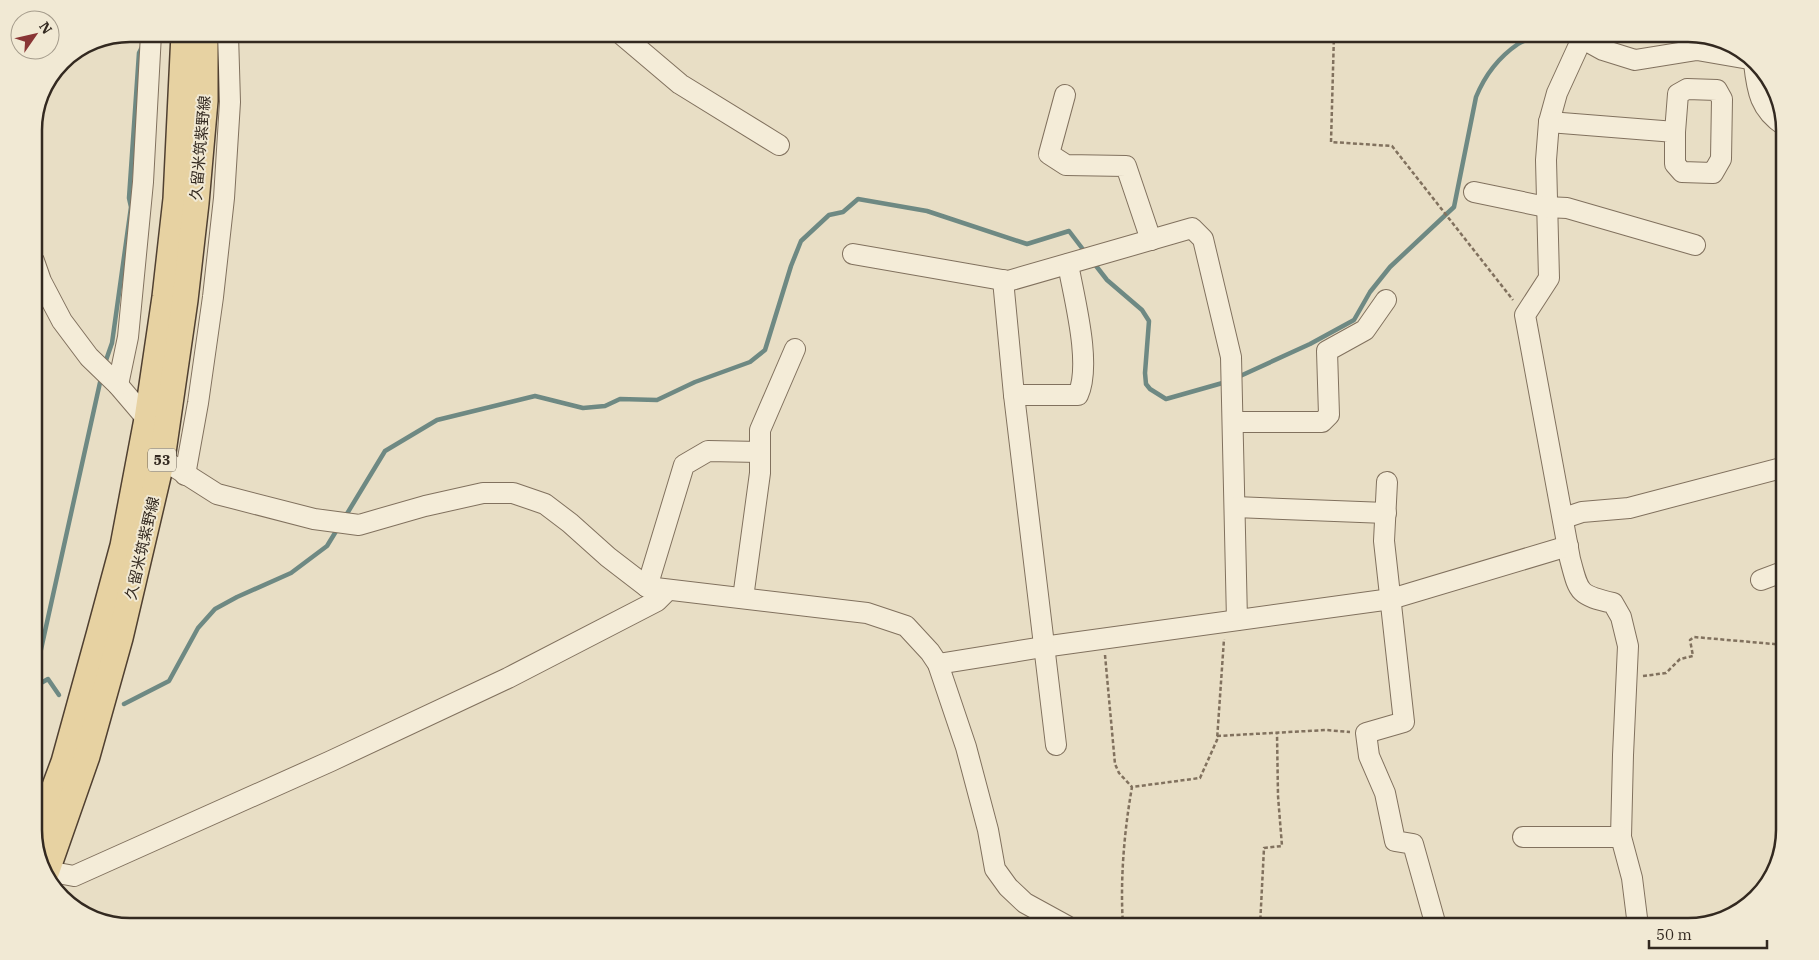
<svg xmlns="http://www.w3.org/2000/svg" width="1819" height="960" viewBox="0 0 1819 960" font-family="'IBM Plex Serif','Noto Sans JP',serif">
	<style>
		.lines { fill: none; stroke-linecap: round; stroke-linejoin: round }
		.stream { stroke: #6e8983; stroke-width: 4.5 }
		.minor-casing { stroke: #81715e; stroke-width: 22 }
		.major-casing { stroke: #504031; stroke-width: 28 }
		.path { stroke: #81715e; stroke-width: 2.5; stroke-dasharray: 4 2.5; stroke-linecap: butt }
		.minor { stroke: #f4ecd8; stroke-width: 20 }
		.major { stroke: #e7d2a2; stroke-width: 25 }
		.labels { text-anchor: middle; dominant-baseline: central; stroke-width: 4; stroke-linejoin: round; paint-order: stroke }
		.shield { fill: #f1e9d4; stroke: #6c6356; stroke-width: 1 }
		.shield-label { font-size: 14px; font-weight: bold; fill: #332920 }
		.street-label { font-size: 15px; fill: #332920; stroke: #f1e9d4 }
		.rim { fill: none; stroke: #332920; stroke-width: 2.5 }
	</style>
	<rect width="100%" height="100%" fill="#e8dec5"/>
	<g class="lines">
		<!-- stream -->
		<g class="stream">
			<path d="M1093,262L1107,280L1142,310L1149,321L1145,373L1146,384L1150,389L1166,399L1226,382"/>
			<path d="M104,366L112,343L131,207L129,198L139,53L142,47"/>
			<path d="M1238,377L1310,344L1354,320L1370,292L1390,267L1454,207L1476,97C1485,75 1499,57 1518,44C1525,39 1536,37 1544,34"/>
			<path d="M345,517L385,451L437,420L535,396L583,408L605,406L620,399L657,400L695,382L750,362L765,350L791,266L801,241L829,215L843,212L858,199L927,211L1027,244L1069,231L1085,252"/>
			<path d="M34,681L101,378"/>
			<path d="M34,687L48,679L59,695"/>
			<path d="M124,704L169,681L198,628L215,609L237,597L291,573L327,546L338,528"/>
		</g>
		<!-- minor casing -->
		<g class="minor-casing">
			<g id="minor">
				<path d="M621,34L680,84L779,145"/>
				<path d="M1584,34L1557,93L1549,122L1546,160L1549,278L1525,315L1570,559C1579,593 1578,595 1613,603L1621,617L1628,646L1623,755L1621,837L1632,878L1638,926"/>
				<path d="M1583,39L1603,50L1635,60L1697,50L1749,59"/>
				<path d="M1754,63C1757,91 1760,110 1785,126"/>
				<path d="M1065,95L1049,154L1066,165L1126,166L1151,240"/>
				<path d="M1549,122L1675,132L1678,94L1687,89L1717,90L1722,99L1721,159L1713,173L1682,172L1675,164V132"/>
				<path d="M1474,192L1546,207L1567,208L1695,245"/>
				<path d="M853,254L1008,281L1192,228L1203,239L1231,357L1237,620"/>
				<path d="M34,261L41,281L62,321L89,357L118,385L147,419"/>
				<path d="M1003,280L1014,395"/>
				<path d="M118,385L128,337L143,182L151,34"/>
				<path d="M1233,422H1322L1329,415L1327,351L1365,330L1386,300"/>
				<path d="M162,459L217,494L314,519L359,525L425,506L483,493H513L545,504L570,523L608,557L647,587L867,613L906,626L930,652L938,664L966,747L988,830L995,869L1008,887L1025,903L1067,926"/>
				<path d="M185,475L198,403L213,297L224,198L230,102L228,34"/>
				<path d="M1387,482L1384,541L1404,722L1366,733L1369,756L1385,793L1395,841L1413,844L1436,926"/>
				<path d="M1235,507L1386,513"/>
				<path d="M1564,518L1582,512L1629,508L1785,467"/>
				<path d="M1761,580L1785,571"/>
				<path d="M647,587L684,465L708,451L760,452"/>
				<path d="M743,598L760,473V430L795,349"/>
				<path d="M938,664L1043,647L1391,599L1568,546"/>
				<path d="M1056,745L1014,395H1078C1092,364 1074,298 1068,264"/>
				<path d="M1523,837H1621"/>
				<path d="M47,871L74,876L331,761L508,678L657,601L668,590"/>
			</g>
		</g>
		<!-- major casing -->
		<g class="major-casing">
			<g id="major">
				<path d="M35,840L64,762L99,635L123,546L147,419L165,297L176,199L184,34"/>
				<path d="M46,873L87,756L120,638L162,459L185,300L196,203L205,101V34"/>
			</g>
		</g>
		<!-- path -->
		<g class="path">
			<path d="M1334,34L1331,142L1392,146L1513,300"/>
			<path d="M1105,655L1115,764L1119,773L1132,787"/>
			<path d="M1643,676L1666,673L1680,659L1693,656L1690,640L1694,637L1785,645"/>
			<path d="M1217,736L1326,730L1350,732"/>
			<path d="M1123,926C1120,881 1124,832 1132,787L1200,778L1217,740L1224,639"/>
			<path d="M1260,926L1264,848L1282,846L1278,796L1277,733"/>
		</g>
		<!-- minor -->
		<use href="#minor" class="minor"/>
		<!-- major -->
		<use href="#major" class="major"/>
	</g>
	<g class="labels">
		<!-- shield labels -->
		<rect class="shield" x="148" y="448.5" width="28" height="23" rx="4"/>
		<g class="shield-label">
			<text x="162" y="460">53</text>
		</g>
		<!-- street labels -->
		<g class="street-label">
			<text transform="translate(200 148) rotate(-85)">久留米筑紫野線</text>
			<text transform="translate(142 548) rotate(-77)">久留米筑紫野線</text>
		</g>
	</g>
	<!-- crop -->
	<path d="M0 0H1819V960H0ZM130 42H1688A88 88 0 0 1 1776 130V830A88 88 0 0 1 1688 918H130A88 88 0 0 1 42 830V130A88 88 0 0 1 130 42Z" fill="#f1e9d4" fill-rule="evenodd"/>
	<path class="rim" d="M130 42H1688A88 88 0 0 1 1776 130V830A88 88 0 0 1 1688 918H130A88 88 0 0 1 42 830V130A88 88 0 0 1 130 42Z"/>
	<!-- north arrow -->
	<g transform="translate(35 35) rotate(56)"><circle r="24" fill="#f1e9d4" stroke="#a59c8c"/>
	<path d="M0-4L9 19L0 12L-9 19Z" fill="#893535"/>
	<text y="-8" font-size="14" font-weight="bold" text-anchor="middle" fill="#332920">N</text>
	</g>
	<!-- scale -->
	<path d="M1649 940v8h118v-8" fill="none" stroke="#332920" stroke-width="2.5"/>
	<text x="1656" y="940" font-size="15" fill="#332920" stroke="#f1e9d4" stroke-width="4" paint-order="stroke">50 m</text>
</svg>
